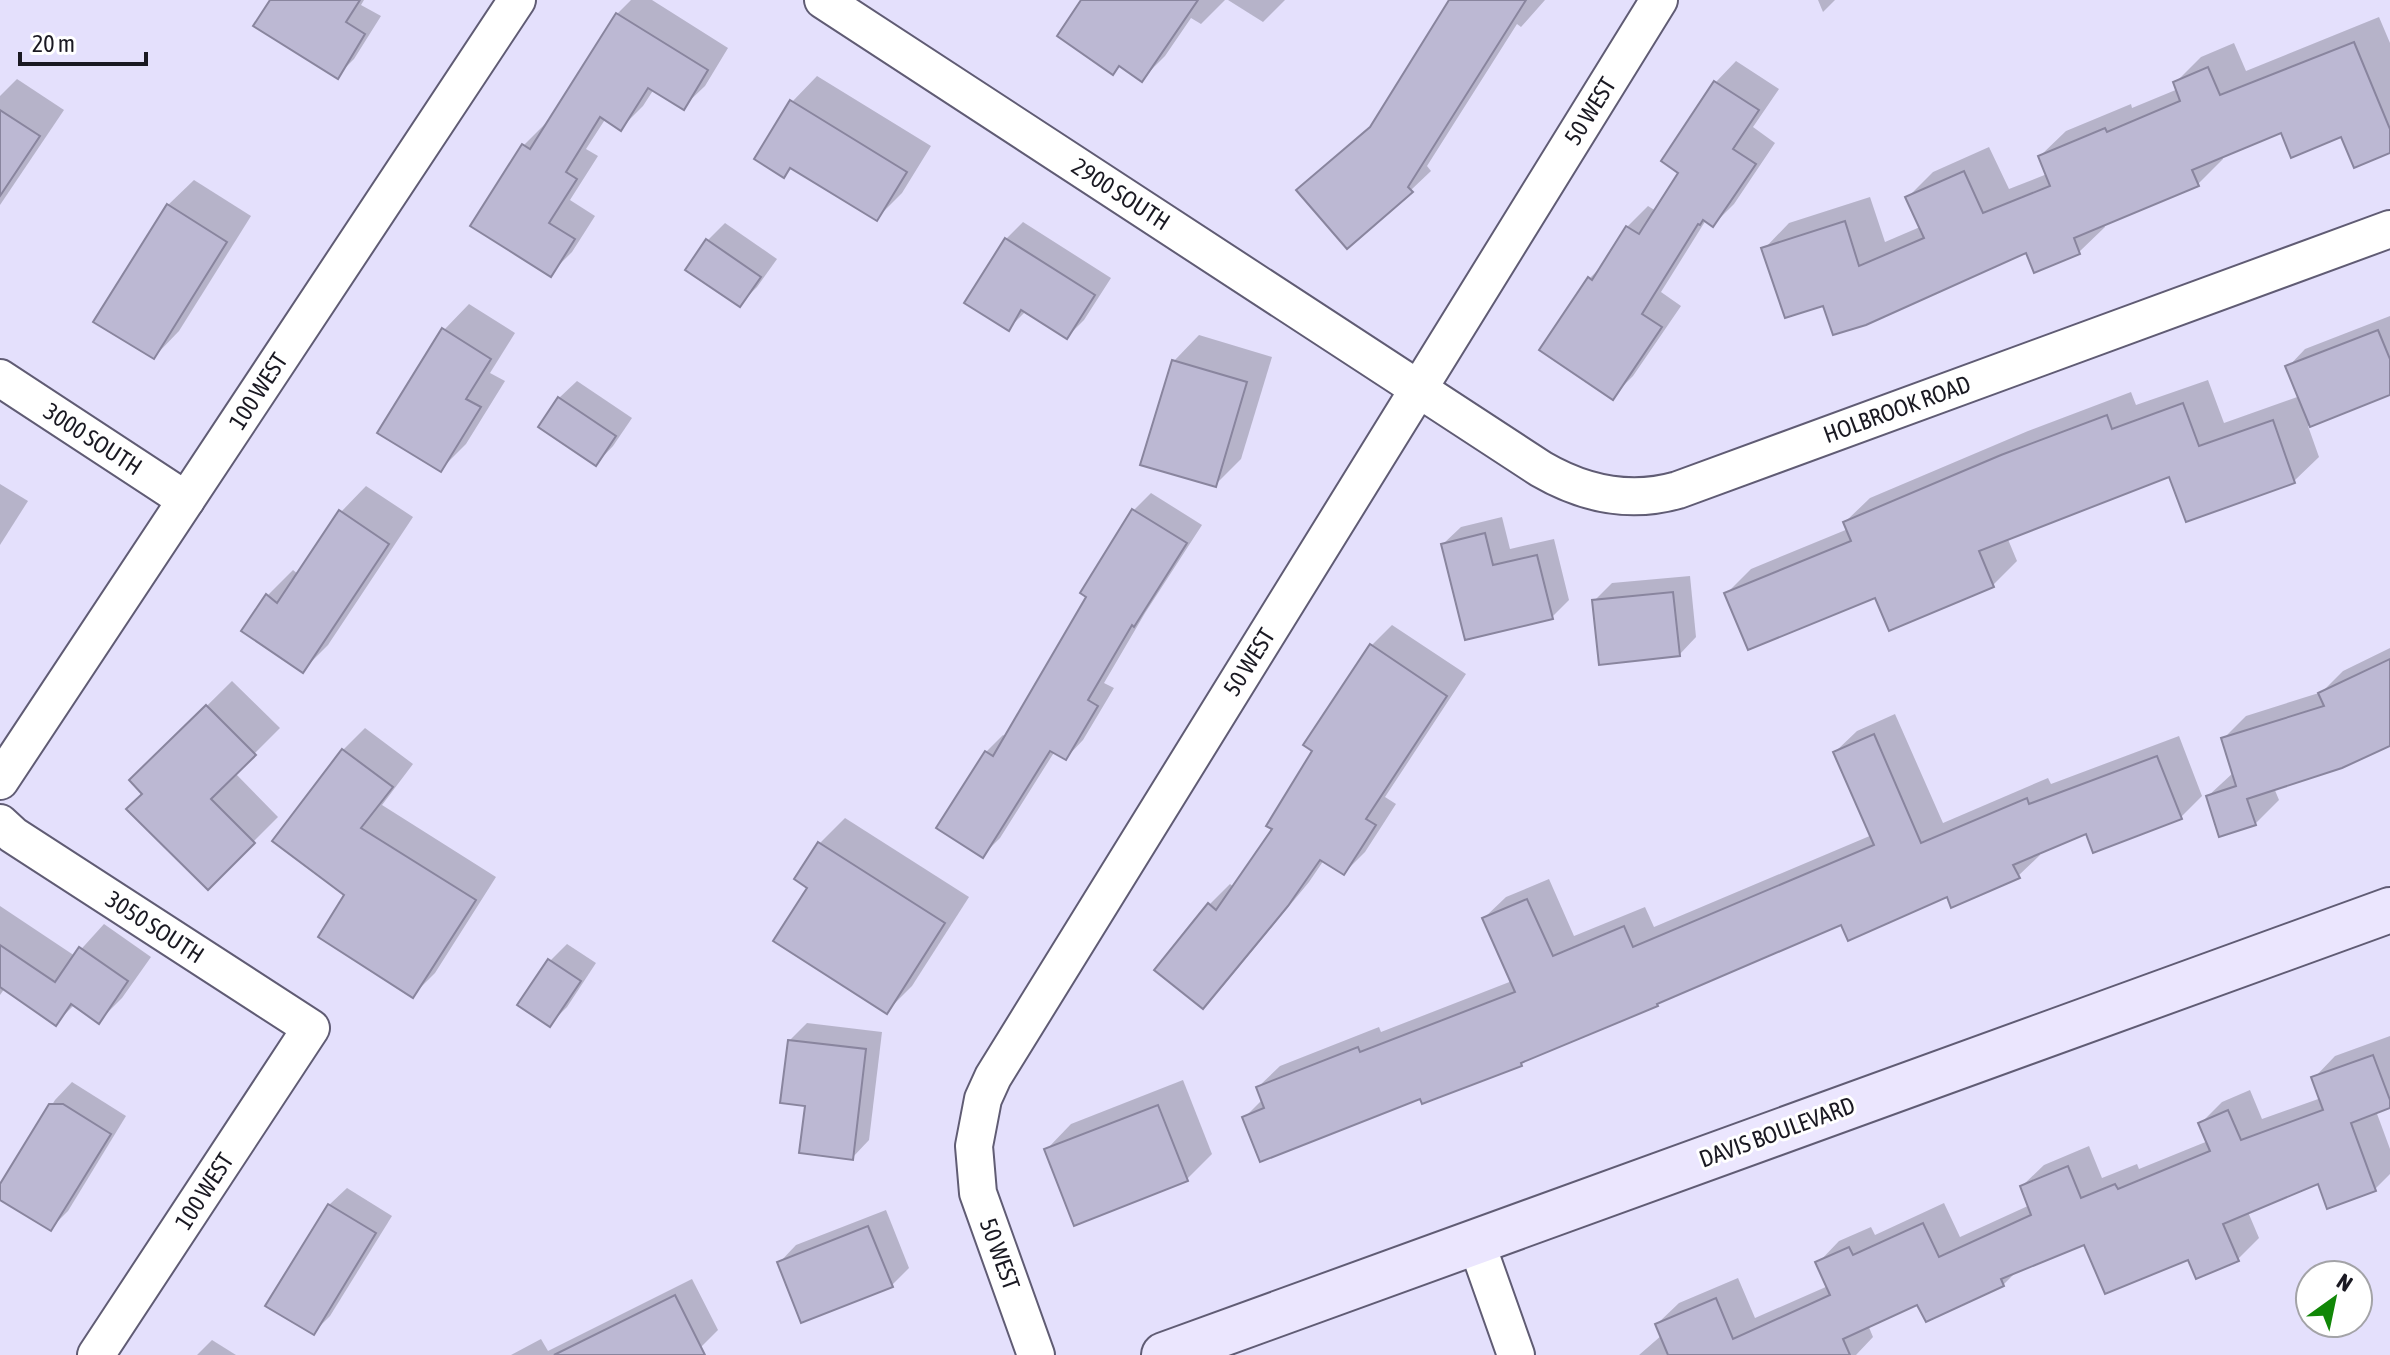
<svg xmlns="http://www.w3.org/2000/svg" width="2390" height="1355" viewBox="0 0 2390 1355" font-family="'Asap Condensed',sans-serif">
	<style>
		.shadow { fill: #0003 }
		.building { fill: #bcb8d3; stroke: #89859e; stroke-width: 2 }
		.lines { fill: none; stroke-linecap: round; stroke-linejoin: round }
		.street-casing { stroke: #605c74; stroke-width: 40 }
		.secondary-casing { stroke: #605c74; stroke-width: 48 }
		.street { stroke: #fff; stroke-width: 36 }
		.secondary { stroke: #ebe6fe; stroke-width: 44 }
		.labels { text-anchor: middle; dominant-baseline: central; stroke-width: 6; stroke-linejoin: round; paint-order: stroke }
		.street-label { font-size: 24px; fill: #1a1922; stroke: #fff }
	</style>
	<rect width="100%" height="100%" fill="#e4e0fc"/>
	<!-- shadow -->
	<g class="shadow">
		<path d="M272,0H364L361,5L381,16L354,59L337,76Z"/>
		<path d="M631,0H652L728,48L705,86L683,107L654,89L643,106L621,128L606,118L586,149L598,156L570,200L595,216L572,252L550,274L473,226L524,145L546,123L548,125L617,14Z"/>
		<path d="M1084,0H1225L1201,24L1191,18L1165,56L1142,79Z"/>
		<path d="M1228,0H1285L1263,22Z"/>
		<path d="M1452,0H1545L1521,27L1517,24L1427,166L1431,171L1411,190H1299L1375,122Z"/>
		<path d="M1818,0H1835L1823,12Z"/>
		<path d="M2379,17L2390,43V151L2342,134L2282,130L2222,155L2223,159L2198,184L2104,224L2105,227L2079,252L2027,250L1824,303L1764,249L1789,223L1870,197L1885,242L1920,227L1907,198L1933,172L1989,147L2009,189L2047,174L2040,156L2066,131L2131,104L2132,108L2178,89L2175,83L2201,57L2234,43L2246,71Z"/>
		<path d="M1736,61L1779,89L1753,127L1775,143L1734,204L1713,225L1706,220L1661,292L1681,306L1633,376L1612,397L1589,279L1605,263L1627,227L1648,206L1656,211L1681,173L1663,161L1716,82Z"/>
		<path d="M817,76L931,146L902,193L877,218L793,167L784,175L792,102Z"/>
		<path d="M17,79L64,110L0,205V96Z"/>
		<path d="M194,180L251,216L179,331L154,357L168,205Z"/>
		<path d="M1023,222L1111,278L1084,320L1067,337L1026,311L1008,329L1006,239Z"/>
		<path d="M725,223L777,259L757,287L740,304L708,240Z"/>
		<path d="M469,304L515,333L490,373L505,381L466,444L440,470L444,330Z"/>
		<path d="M2390,316V393L2308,426L2319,457L2294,481L2170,474L2007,537L2017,561L1993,585L1876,595L1727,593L1751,569L1848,529L1845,522L1870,498L2028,431L2131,392L2136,405L2208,380L2224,423L2300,396L2288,367L2305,349Z"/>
		<path d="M1199,335L1272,357L1241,459L1215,485L1174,361Z"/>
		<path d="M577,381L632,418L613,446L596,464L540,426L559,398Z"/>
		<path d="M0,484L28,501L0,545Z"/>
		<path d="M366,486L413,517L328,645L303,670L267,596L293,570L299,575L341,512Z"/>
		<path d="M1151,493L1202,525L1145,613L1104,683L1114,688L1083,740L1066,758L1055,751L1000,838L983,855L986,752L1003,735L1006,737L1089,596L1134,510Z"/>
		<path d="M1502,517L1510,549L1554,539L1569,600L1552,617L1443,544L1461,527Z"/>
		<path d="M1690,576L1696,637L1679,655L1594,601L1612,583Z"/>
		<path d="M1392,625L1466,674L1385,797L1396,804L1365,852L1344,873L1324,860L1309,882L1224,985L1203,1006L1209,905L1230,884L1234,887L1274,829L1371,646Z"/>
		<path d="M2390,648V743L2274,788L2279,800L2255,824L2208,796L2234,772L2223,739L2246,716L2322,692L2343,671Z"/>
		<path d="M232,681L280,728L235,773L278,817L208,887L145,793L132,780Z"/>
		<path d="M1895,714L1943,823L2048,778L2051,784L2179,736L2202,796L2181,817L2087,832L2038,852L2040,855L2018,876L1842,922L1662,999L1657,1005L1526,1059L1521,1064L1421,1097L1244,1118L1263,1099L1258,1087L1280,1066L1379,1027L1381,1032L1512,981L1484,918L1506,897L1549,879L1574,936L1645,907L1654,927L1872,835L1835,752L1857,731Z"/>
		<path d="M365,728L413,764L382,805L496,877L435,973L413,995L347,895L343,750Z"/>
		<path d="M845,818L969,897L912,986L887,1011L809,887L819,844Z"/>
		<path d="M0,906L75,956L104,924L151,957L122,998L98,1022L74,1005L56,1023L5,988L0,995Z"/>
		<path d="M567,944L596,963L567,1007L550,1024V961Z"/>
		<path d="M807,1023L882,1032L869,1140L852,1158L790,1040Z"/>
		<path d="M2390,1036V1106L2376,1111L2390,1149V1174L2375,1189L2319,1182L2248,1212L2259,1238L2238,1259L2189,1258L2086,1242L2018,1270L2003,1285L1918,1302L1868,1325L1873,1337L1856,1355H1639L1662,1335L1657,1324L1679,1303L1738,1278L1755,1318L1828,1286L1818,1263L1839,1241L1871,1227L1875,1235L1944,1203L1960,1237L2030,1205L2022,1186L2044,1165L2089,1146L2102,1178L2137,1164L2139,1169L2208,1141L2201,1123L2222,1102L2250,1090L2262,1119L2321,1098L2314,1078L2335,1056Z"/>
		<path d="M1183,1080L1212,1154L1186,1180L1046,1150L1071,1124Z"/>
		<path d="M72,1082L126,1116L68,1211L50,1229L0,1198V1188L55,1100Z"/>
		<path d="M347,1188L392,1216L330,1316L313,1333L329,1205Z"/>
		<path d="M886,1210L909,1268L892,1285L779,1263L796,1245Z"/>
		<path d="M692,1279L718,1330L701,1347L685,1355H511L541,1339L548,1351Z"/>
		<path d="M212,1340L236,1355H197Z"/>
	</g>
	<!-- building -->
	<g class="building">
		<path d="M270,0H360L346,22L365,34L338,79L253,26Z"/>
		<path d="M1081,0H1198L1142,82L1119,66L1113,75L1057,36Z"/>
		<path d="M1449,0H1526L1408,187L1413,192L1347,249L1296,190L1370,127Z"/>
		<path d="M616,13L708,70L684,110L648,88L621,131L600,117L566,172L577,179L549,223L575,239L551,277L470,226L522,144L530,149Z"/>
		<path d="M2354,42L2390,129V153L2354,168L2341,137L2291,158L2281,133L2192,170L2199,186L2074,238L2080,254L2034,273L2026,253L1866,325L1833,335L1823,306L1785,318L1761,248L1845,221L1859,266L1924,238L1905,197L1964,171L1983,213L2050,186L2038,156L2105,128L2107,132L2180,101L2173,82L2208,67L2220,95Z"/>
		<path d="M1714,81L1759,110L1733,149L1756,164L1713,227L1703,220L1700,225L1698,224L1642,314L1662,327L1613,400L1539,350L1588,277L1592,280L1626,226L1639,234L1678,173L1661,161Z"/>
		<path d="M790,100L907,172L877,221L790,168L784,178L754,159Z"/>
		<path d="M0,110L40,136L0,196Z"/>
		<path d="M167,204L227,242L154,359L93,322Z"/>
		<path d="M1005,238L1095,295L1067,339L1021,310L1009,331L964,303Z"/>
		<path d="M706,239L761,277L740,307L685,270Z"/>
		<path d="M442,328L491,359L466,399L481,407L441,472L377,433Z"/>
		<path d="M2378,330L2390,359V395L2310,427L2285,366Z"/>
		<path d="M1172,360L1247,382L1216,487L1140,465Z"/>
		<path d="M558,397L616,436L596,466L538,427Z"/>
		<path d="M2183,403L2199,446L2273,420L2295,483L2186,522L2169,477L1979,551L1994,587L1889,631L1875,598L1748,650L1724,593L1851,541L1843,522L2001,455L2107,415L2112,429Z"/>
		<path d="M1132,509L1187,543L1134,627L1132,625L1088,700L1098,706L1066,760L1050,751L983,858L936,828L985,751L993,756L1086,597L1080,593Z"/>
		<path d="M339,510L389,544L303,673L241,631L266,594L277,603Z"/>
		<path d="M1485,533L1493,565L1537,555L1553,619L1465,640L1441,544Z"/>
		<path d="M1673,592L1680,656L1599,665L1592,600Z"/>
		<path d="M1370,644L1447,696L1366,819L1376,825L1344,875L1320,860L1288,906L1203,1009L1154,970L1208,903L1216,910L1272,829L1266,826L1312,751L1303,745Z"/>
		<path d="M2390,659V746L2342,768L2247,799L2256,825L2219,837L2206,796L2236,786L2221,738L2324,706L2318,693Z"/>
		<path d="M206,705L256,755L211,799L255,843L208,890L126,809L142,794L129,780Z"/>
		<path d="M1874,734L1921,843L2027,798L2029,804L2157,756L2182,819L2093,853L2086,834L2013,865L2020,878L1951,908L1947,897L1848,941L1841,925L1657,1004L1658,1006L1521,1063L1522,1066L1422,1104L1420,1099L1260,1162L1242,1117L1264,1108L1256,1087L1358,1047L1360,1052L1515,992L1482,918L1527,899L1553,956L1624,926L1633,947L1874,845L1833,752Z"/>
		<path d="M342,749L393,787L361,828L476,900L413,998L318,937L344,895L272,841Z"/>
		<path d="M818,842L945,923L887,1014L773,941L807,888L794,879Z"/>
		<path d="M0,945L55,982L79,947L128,981L99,1024L71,1004L56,1026L0,987Z"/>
		<path d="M548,959L581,981L550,1027L517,1005Z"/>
		<path d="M788,1040L866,1049L853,1160L799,1153L805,1106L780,1103Z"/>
		<path d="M2373,1055L2390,1100V1108L2351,1123L2376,1191L2327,1209L2318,1184L2223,1224L2239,1261L2196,1279L2188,1260L2105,1294L2084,1245L2001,1279L2004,1286L1926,1322L1917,1305L1843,1339L1850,1355H1668L1655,1324L1716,1298L1733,1339L1830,1295L1815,1262L1849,1247L1853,1255L1923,1223L1939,1257L2031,1215L2020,1186L2068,1166L2081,1198L2115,1184L2118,1189L2210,1151L2198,1123L2228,1110L2241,1140L2323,1110L2311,1077Z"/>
		<path d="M49,1104H63L111,1134L51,1231L0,1200V1184Z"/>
		<path d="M1158,1105L1188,1181L1074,1226L1044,1149Z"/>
		<path d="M328,1204L376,1233L314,1335L265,1306Z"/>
		<path d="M868,1226L893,1287L801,1323L777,1262Z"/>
		<path d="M675,1295L705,1355H554Z"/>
	</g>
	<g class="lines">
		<!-- street casing -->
		<g class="street-casing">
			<g id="street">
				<path d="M823,0L1541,469C1584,494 1629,504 1678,490L2390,229"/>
				<path d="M0,378L186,500"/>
				<path d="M0,781L517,0"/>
				<path d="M0,823L13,835L311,1028L96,1355"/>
				<path d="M1476,1242L1516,1355"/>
				<path d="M1036,1355L978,1193L974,1146L983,1099L993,1077L1659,0"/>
			</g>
		</g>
		<!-- secondary casing -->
		<g class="secondary-casing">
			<path id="secondary" d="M1164,1355L2390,910"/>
		</g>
		<!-- street -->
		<use href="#street" class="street"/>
		<!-- secondary -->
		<use href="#secondary" class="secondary"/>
	</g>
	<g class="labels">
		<!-- street labels -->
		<g class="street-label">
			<text transform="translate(1590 111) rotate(-58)">50 WEST</text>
			<text transform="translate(1121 194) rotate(33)">2900 SOUTH</text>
			<text transform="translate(258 391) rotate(-57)">100 WEST</text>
			<text transform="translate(1897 409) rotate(-20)">HOLBROOK ROAD</text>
			<text transform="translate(93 439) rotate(33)">3000 SOUTH</text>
			<text transform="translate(1249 662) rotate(-58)">50 WEST</text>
			<text transform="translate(155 927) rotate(33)">3050 SOUTH</text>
			<text transform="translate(1777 1132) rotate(-20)">DAVIS BOULEVARD</text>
			<text transform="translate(204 1191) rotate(-57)">100 WEST</text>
			<text transform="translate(1000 1254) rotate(70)">50 WEST</text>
		</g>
	</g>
	<!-- north arrow -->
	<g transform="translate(2334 1299) rotate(33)"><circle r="38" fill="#ffffff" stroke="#a3a3a7" stroke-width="2"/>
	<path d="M0-6L14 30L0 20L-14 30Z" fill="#118707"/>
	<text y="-12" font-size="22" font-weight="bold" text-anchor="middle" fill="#1a1922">N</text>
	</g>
	<!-- scale -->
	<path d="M20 52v12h126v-12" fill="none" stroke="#1a1922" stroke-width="4"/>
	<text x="32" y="52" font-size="24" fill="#1a1922" stroke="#ffffff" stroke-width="6" paint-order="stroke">20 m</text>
</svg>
